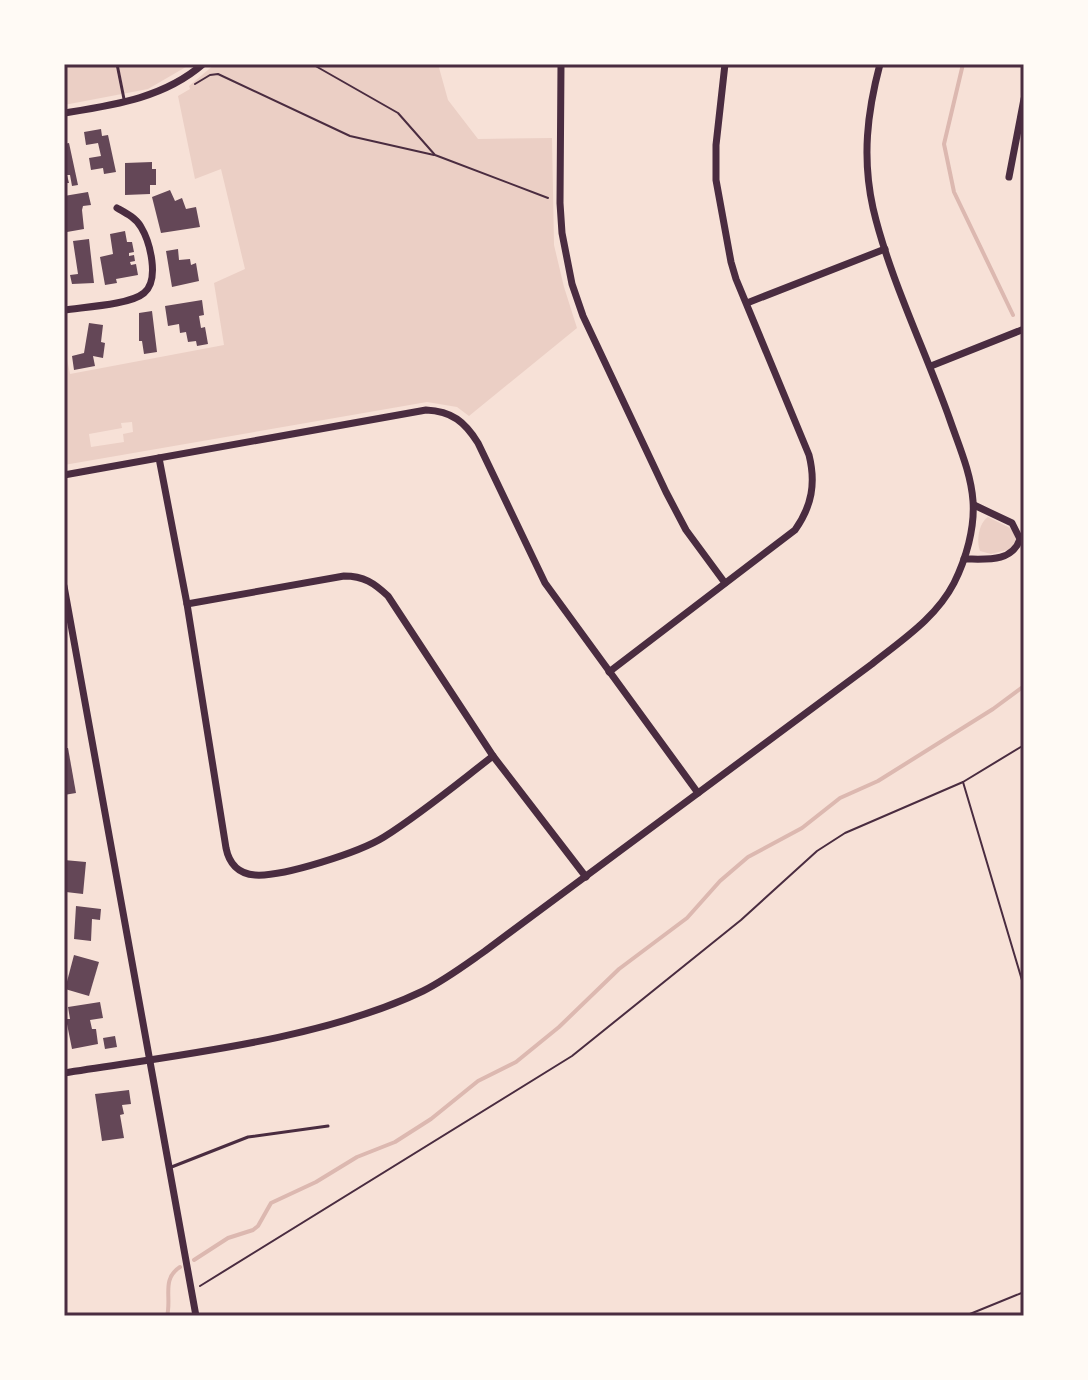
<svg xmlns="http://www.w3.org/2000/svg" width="1088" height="1380" viewBox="0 0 1088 1380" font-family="'Source Sans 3',sans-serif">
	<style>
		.green { fill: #ebcfc5; fill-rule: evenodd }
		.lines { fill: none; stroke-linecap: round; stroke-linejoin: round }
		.stream { stroke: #dcb8b0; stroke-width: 4 }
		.building { fill: #644757 }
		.path { stroke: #4a2c40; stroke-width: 2 }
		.service { stroke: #4a2c40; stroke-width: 3 }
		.minor { stroke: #4a2c40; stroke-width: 7 }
		.neatline { fill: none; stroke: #4a2c40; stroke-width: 3 }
	</style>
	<rect width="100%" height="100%" fill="#f7e1d7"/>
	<!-- green -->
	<g class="green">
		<path d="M64,64H191L148,89L64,105Z"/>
		<path d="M215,64H438L448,100L478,139L552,138L554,245L564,287L577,328L469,416L457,407L427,402L64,465V344L70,374L224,345L214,283L245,269L221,169L195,179L178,96L190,89L189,86ZM132,422L133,432L123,434L124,442L91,447L89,434L122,428L121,423Z"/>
		<path d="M988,517L1012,529L1016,539L1011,549L991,554L980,551C976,540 979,523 988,517Z"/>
	</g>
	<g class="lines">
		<!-- stream -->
		<g class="stream">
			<path d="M963,64L944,144L954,192L1013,315"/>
			<path d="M194,1260L228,1238L253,1230L258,1226L271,1203L316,1182L357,1157L395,1142L431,1119L478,1081L516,1062L559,1027L619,969L687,918L720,881L748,857L802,828L840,798L878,781L993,709L1024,686"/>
			<path d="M167,1316C172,1298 161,1279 180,1267"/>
		</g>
	</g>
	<!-- building -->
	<g class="building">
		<path d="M101,129L102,136L108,135L116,172L104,174L103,168L91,170L89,158L101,156L98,143L86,145L84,132Z"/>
		<path d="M69,143L78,185L72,186L70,175H67L69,183H64V144Z"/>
		<path d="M152,162V169H156V185H150V194L125,195V163Z"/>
		<path d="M170,190L175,201L182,198L186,209L196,207L200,227L161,233L152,197Z"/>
		<path d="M88,192L91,205L83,206L82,210L84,229L67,232L64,196Z"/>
		<path d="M125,231L127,242H132L134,252L129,253V256L134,255L135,261L130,262L131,265L136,264L138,275L116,279L117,283L105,285L100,257L113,254L110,234Z"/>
		<path d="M89,239L94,283L72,284L70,275L78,274L73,241Z"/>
		<path d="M178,249L179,260L190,259L191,265L196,263L199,281L172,287L166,251Z"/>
		<path d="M202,300L204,315L199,316L201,328L205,327L208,344L197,346L196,341L188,342L186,332L180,333L179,324L168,326L165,306Z"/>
		<path d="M152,311L157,352L144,354L142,341H139V313Z"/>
		<path d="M89,323L103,325L101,342L105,343L103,358L93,356L95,366L74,370L72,356L84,353Z"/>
		<path d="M64,748H68L76,793L64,795Z"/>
		<path d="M64,860L86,862L83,894L66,892Z"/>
		<path d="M76,906L101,909L100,920L92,919L91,941L74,939Z"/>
		<path d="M74,955L99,962L89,996L65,989Z"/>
		<path d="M100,1002L103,1018L90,1020L92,1029H96L98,1044L72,1049L66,1019H70L68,1007Z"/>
		<path d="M115,1036L117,1047L105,1049L103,1038Z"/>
		<path d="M129,1090L131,1104L122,1105L124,1114L120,1115L124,1138L102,1141L95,1094Z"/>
	</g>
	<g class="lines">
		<!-- path -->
		<g class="path">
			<path d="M312,64L398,113L435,155L548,198"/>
			<path d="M195,84L210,75L218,74L350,136L434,155"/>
			<path d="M963,782L1024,987"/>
			<path d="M200,1286L572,1056L741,920L817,851L845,833L963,782L1024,745"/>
			<path d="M965,1316L1024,1292"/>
		</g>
		<!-- service -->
		<g class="service">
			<path d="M117,64L124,99"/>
			<path d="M169,1168L248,1137L328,1126"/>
		</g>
		<!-- minor -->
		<g class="minor">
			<path d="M561,64L560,203L562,233L572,284L583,316L666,492L686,530L725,583"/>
			<path d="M64,113C114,105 164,98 203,64"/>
			<path d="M1009,177L1024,99"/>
			<path d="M747,303L885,249"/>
			<path d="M64,310C83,307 130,305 144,293C160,280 150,242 141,227C136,218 126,213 117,208"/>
			<path d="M931,366L1024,329"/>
			<path d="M159,458L187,604L226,848C229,863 238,874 255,875C283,877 360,852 384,837C422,813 458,783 493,756"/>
			<path d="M64,475L426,410C452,411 465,422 478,443L545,583L698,793"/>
			<path d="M964,559C985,559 1012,563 1020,539L1012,523L974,505"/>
			<path d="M64,586L196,1316"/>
			<path d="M187,604L344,576C364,576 374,583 388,596L493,756L586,877"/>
			<path d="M609,672L795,530C812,506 816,483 809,455L736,279L731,262L716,180V145L725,64"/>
			<path d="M64,1073C176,1055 321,1040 423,991C445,980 465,965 485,951L872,664C902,640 936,618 954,583C966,559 975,528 973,501C971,473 959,446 950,420C926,352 889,277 873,208C862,158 867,113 880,64"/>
		</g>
	</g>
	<!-- border -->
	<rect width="1088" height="1380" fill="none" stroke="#fffaf5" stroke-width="132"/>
	<rect x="66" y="66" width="956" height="1248" class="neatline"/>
</svg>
